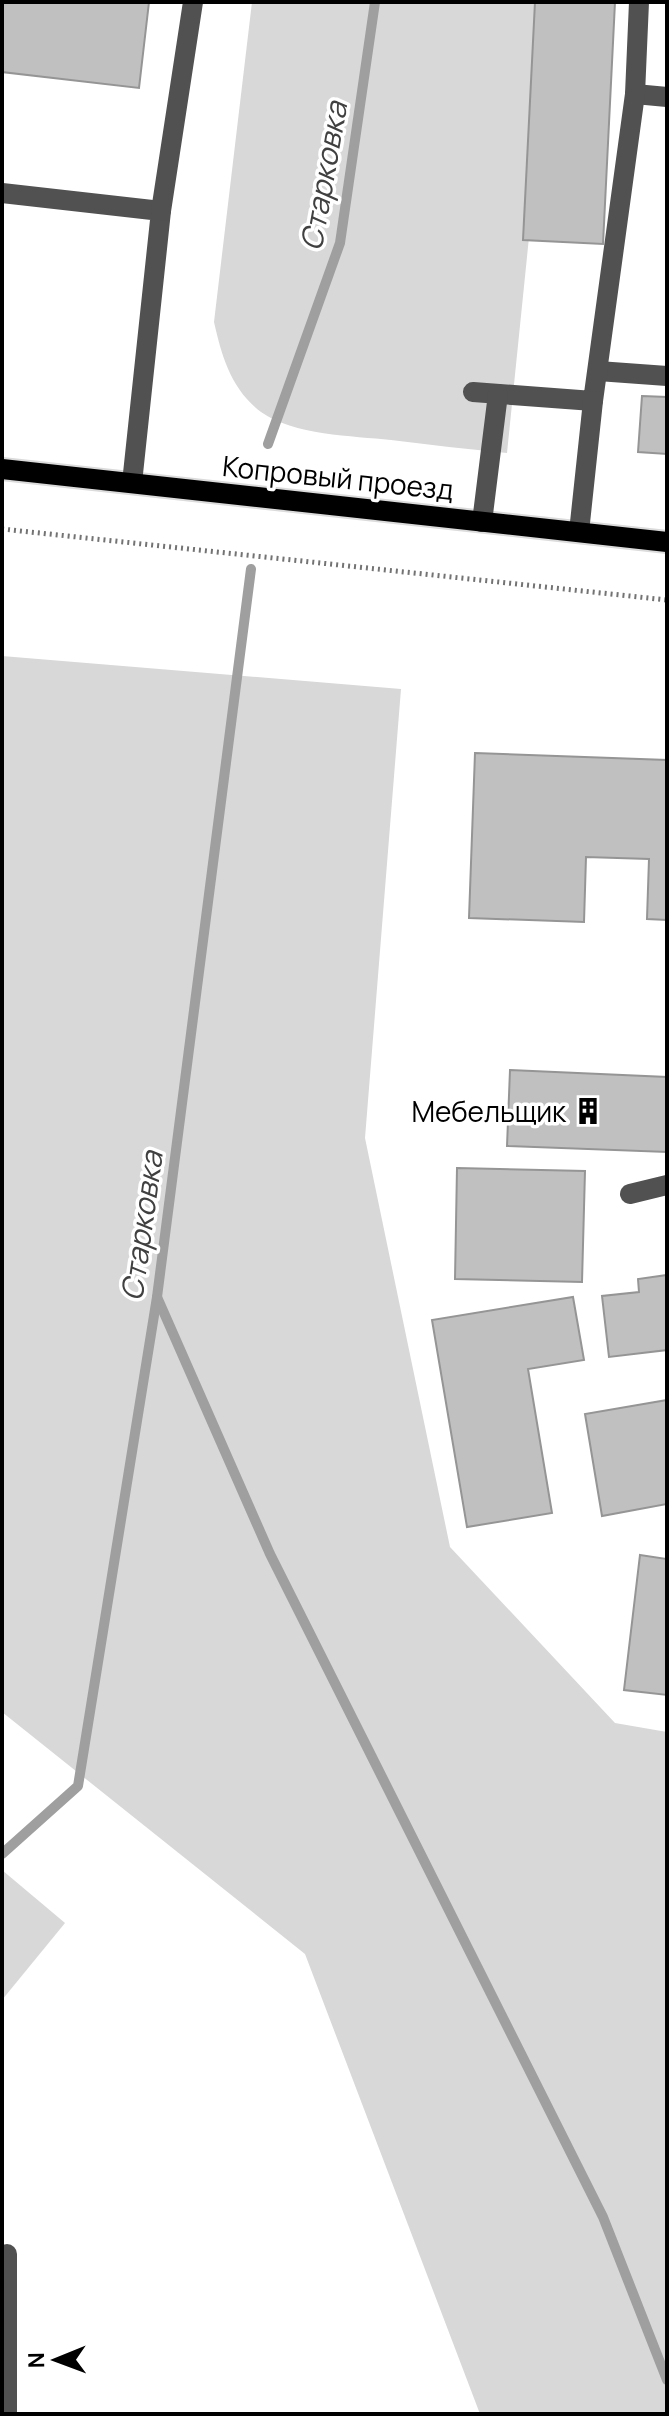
<svg xmlns="http://www.w3.org/2000/svg" width="669" height="2416" viewBox="0 0 669 2416" font-family="Manrope,sans-serif">
	<style>
		.green { fill: #d8d8d8 }
		.lines { fill: none; stroke-linecap: round; stroke-linejoin: round }
		.stream { stroke: #9f9f9f; stroke-width: 10 }
		.building { fill: #c0c0c0; stroke: #959595; stroke-width: 2 }
		.major-casing { stroke: #dbdbdb; stroke-width: 24 }
		.path { stroke: #737373; stroke-width: 5; stroke-dasharray: 2 4; stroke-linecap: butt }
		.minor { stroke: #515151; stroke-width: 20 }
		.major { stroke: #000; stroke-width: 20 }
		.labels { text-anchor: middle; dominant-baseline: central; stroke-width: 7; stroke-linejoin: round; paint-order: stroke }
		.street-label { font-size: 28px; fill: #000; stroke: #fff }
		.poi-label { font-size: 28px; fill: #000; stroke: #fff; text-anchor: end }
		.water-label { font-size: 30px; font-style: italic; fill: #404040; stroke: #fff }
	</style>
	<rect width="100%" height="100%" fill="#fff"/>
	<!-- green -->
	<g class="green">
		<path d="M252,2H553L507,453C468,449 430,445 391,440C353,436 293,435 261,412C231,389 222,357 214,322Z"/>
		<path d="M2,656L401,689L365,1138L450,1547L615,1723L667,1732V2414H480L305,1954L2,1712Z"/>
		<path d="M2,1870L65,1923L2,2000Z"/>
	</g>
	<g class="lines">
		<!-- stream -->
		<g class="stream">
			<path d="M268,444L340,243L375,2"/>
			<path d="M157,1297L270,1554L603,2217L667,2380"/>
			<path d="M2,1854L78,1786L157,1297L251,569"/>
		</g>
	</g>
	<!-- building -->
	<g class="building">
		<path d="M2,2H149L139,88L2,72Z"/>
		<path d="M535,2H615L603,244L523,240Z"/>
		<path d="M642,396L667,397V454L638,452Z"/>
		<path d="M475,753L667,760V920L647,919L649,859L586,857L584,922L469,918Z"/>
		<path d="M510,1070L667,1077V1152L507,1146Z"/>
		<path d="M457,1168L585,1171L582,1282L455,1279Z"/>
		<path d="M667,1275V1350L609,1357L602,1296L639,1292L638,1279Z"/>
		<path d="M573,1297L584,1360L528,1369L552,1513L467,1527L432,1320Z"/>
		<path d="M667,1400V1504L602,1516L585,1414Z"/>
		<path d="M640,1555L667,1559V1695L624,1690Z"/>
	</g>
	<g class="lines">
		<!-- major casing -->
		<g class="major-casing">
			<path id="major" d="M2,469L667,542"/>
		</g>
		<!-- path -->
		<path class="path" d="M2,529L667,600"/>
		<!-- minor -->
		<g class="minor">
			<path d="M635,94L667,97"/>
			<path d="M2,193L161,211L132,483"/>
			<path d="M161,211L193,2"/>
			<path d="M598,371L667,376"/>
			<path d="M473,392L593,401L635,94L639,2"/>
			<path d="M482,522L498,394"/>
			<path d="M579,532L593,401"/>
			<path d="M630,1194L667,1185"/>
			<path d="M7,2414V2254"/>
		</g>
		<!-- major -->
		<use href="#major" class="major"/>
	</g>
	<!-- icons -->
	<defs>
		<g id="building-bare" transform="scale(2.16)"><path d="M-4-6H4V6H1V3H-1V6H-4ZM-2.5-4.3h1.7v1.8h-1.7ZM.8-4.3h1.7v1.8H.8ZM-2.5-1h1.7V.8h-1.7ZM.8-1h1.7V.8H.8Z" fill="#000" stroke="#fff" stroke-width="2.5" paint-order="stroke"/></g>
	</defs>
	<g fill-rule="evenodd">
		<use href="#building-bare" x="588" y="1111"/>
	</g>
	<g class="labels">
		<!-- street labels -->
		<g class="street-label">
			<text transform="translate(338 477) rotate(6)">Копровый проезд</text>
		</g>
		<!-- poi labels -->
		<g class="poi-label">
			<text x="566" y="1111">Мебельщик</text>
		</g>
		<!-- water labels -->
		<g class="water-label">
			<text transform="translate(323 176) rotate(-80)">Старковка</text>
			<text transform="translate(141 1226) rotate(-82)">Старковка</text>
		</g>
	</g>
	<!-- border -->
	<rect width="669" height="2416" fill="none" stroke="#000000" stroke-width="8"/>
	<!-- north arrow -->
	<g transform="translate(56 2360) rotate(269)" stroke="#ffffff" stroke-width="6" paint-order="stroke">
	<path d="M0-6L14 30L0 20L-14 30Z" fill="#000000"/>
	<text y="-12" font-size="22" font-weight="bold" text-anchor="middle" fill="#000000">N</text>
	</g>
</svg>
